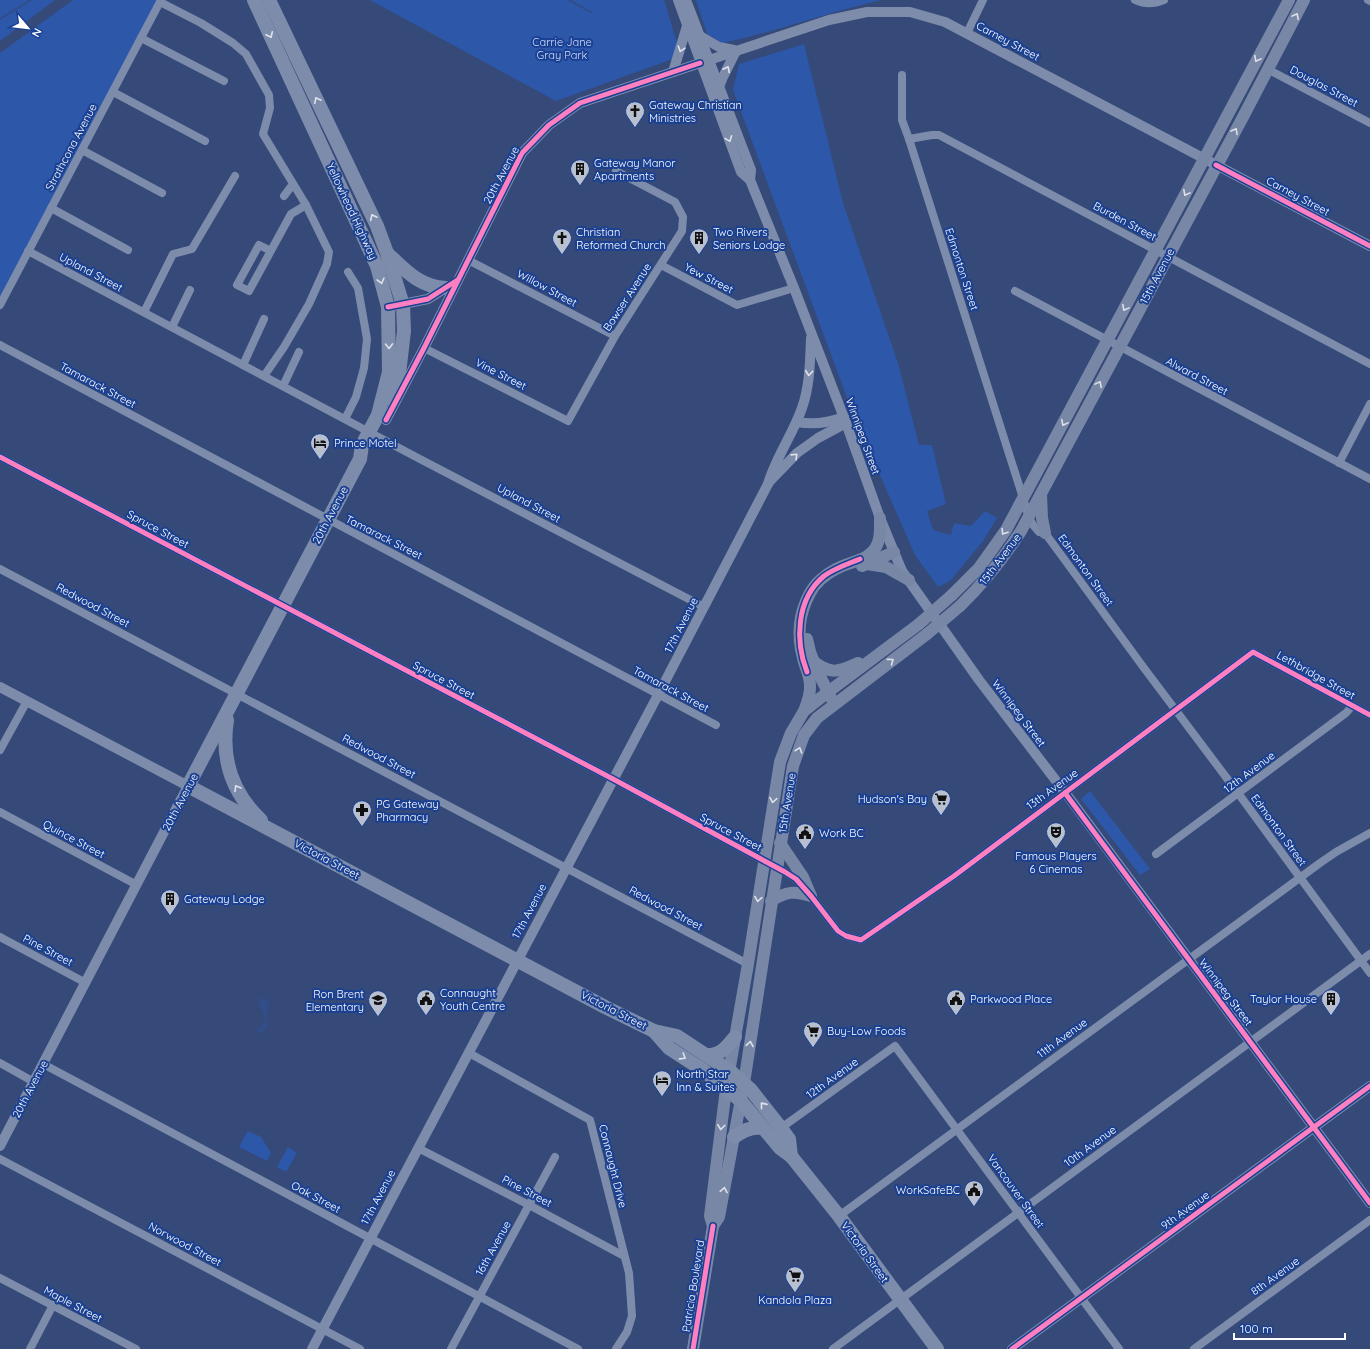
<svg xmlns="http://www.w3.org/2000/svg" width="1370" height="1349" viewBox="0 0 1370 1349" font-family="Quicksand,sans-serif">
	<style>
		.green { fill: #2d57a9 }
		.water { fill: #324e8a }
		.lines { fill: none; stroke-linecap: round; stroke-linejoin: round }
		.stream { stroke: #324e8a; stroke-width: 2 }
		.minor { stroke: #7e8cab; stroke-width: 8 }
		.tertiary { stroke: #7e8cab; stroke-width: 10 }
		.secondary { stroke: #7987a7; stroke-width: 12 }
		.trunk { stroke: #7d8caa; stroke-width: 14 }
		.secondary-bridge { stroke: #7987a7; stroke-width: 12 }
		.cycleway-casing { stroke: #1a4093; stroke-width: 8 }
		.cycleway { stroke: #ff80c0; stroke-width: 5 }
		.oneway { stroke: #dee1e9 }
		.oneway2 { stroke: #dee2ea }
		.oneway3 { stroke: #dfe2ea }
		.labels { text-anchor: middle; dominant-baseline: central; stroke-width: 4; stroke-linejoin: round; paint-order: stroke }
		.street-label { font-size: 11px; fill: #fff; stroke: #1a4093 }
		.park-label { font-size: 11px; fill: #d1dffb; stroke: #1a4093 }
		.poi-label { font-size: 11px; fill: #fff; stroke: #1a4093; text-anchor: start }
	</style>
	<rect width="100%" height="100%" fill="#354a78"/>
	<!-- green -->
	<g class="green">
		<path d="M0,0H55L0,41Z"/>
		<path d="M73,0H160L0,300V53Z"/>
		<path d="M370,0H664L681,56L556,101Z"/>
		<path d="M696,0H882C828,12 776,32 722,43L707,34Z"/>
		<path d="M804,44L843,203L898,363L919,445H932L946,504L927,511L933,530L951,535L954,523L971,526L985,511L997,518L983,541L950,581L938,587L915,555L853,414L733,90L739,64Z"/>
		<path d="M1090,791L1150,869L1140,875L1081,799Z"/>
		<path d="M248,1131L261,1137L271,1153L267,1161L239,1147Z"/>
		<path d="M288,1147L297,1153L286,1172L277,1167Z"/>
	</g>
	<!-- water -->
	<path class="water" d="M261,997L268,1002C268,1007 267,1011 267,1016C267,1024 268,1030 260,1034L256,1031L265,1022L264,1015L258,1001Z"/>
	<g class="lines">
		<!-- stream -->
		<g class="stream">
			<path d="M569,0L591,12"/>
			<path d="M0,19L31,0"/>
		</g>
		<!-- minor -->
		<g class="minor">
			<path d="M1135,0C1145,5 1154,4 1164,0"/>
			<path d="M1368,0L1370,1"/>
			<path d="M160,2L201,23L233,43L246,54L269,95L270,108L263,134L306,205L329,252L327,264L309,304L284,347L264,376"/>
			<path d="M967,33L983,0"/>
			<path d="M141,38L224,81"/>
			<path d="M1267,69L1370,123"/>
			<path d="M902,75V120L909,139L1024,501C1028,515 1029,522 1039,532L1045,533L1144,668L1238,793L1370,973"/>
			<path d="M113,92L205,141"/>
			<path d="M909,139L932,135H939L1370,364"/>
			<path d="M82,150L162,193"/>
			<path d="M284,196L293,184"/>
			<path d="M51,208L128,250"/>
			<path d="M28,251L418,458L704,607"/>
			<path d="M271,251L259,245L237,285L249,291L291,214L306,205"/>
			<path d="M468,260L615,336"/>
			<path d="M661,265L737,305L794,288"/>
			<path d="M1015,291L1370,479"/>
			<path d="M0,305L161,0"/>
			<path d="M144,312L173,254L192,249L235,176"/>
			<path d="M172,327L190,290"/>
			<path d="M0,345C239,471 477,600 716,725"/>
			<path d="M424,348L568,421L615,336L682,231L683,217L675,202L616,171"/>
			<path d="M243,365L264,319"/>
			<path d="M283,386L299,352"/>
			<path d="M345,419L356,397L364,368L367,339L358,288L348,272"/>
			<path d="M0,457L613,779L785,872L796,879L811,896L838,931L846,936L861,940L954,876L1253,652L1370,715"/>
			<path d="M1339,463L1370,404"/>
			<path d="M0,569L748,964"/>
			<path d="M0,750L27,701"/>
			<path d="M0,812L137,885"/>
			<path d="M1156,854L1346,713L1352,706"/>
			<path d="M0,937L86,983"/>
			<path d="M469,1053L590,1120L629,1273L632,1316L627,1332L616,1349"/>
			<path d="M0,1063L34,1082"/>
			<path d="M43,1064L578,1349"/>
			<path d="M781,1128L895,1046L1119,1349"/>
			<path d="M418,1148L529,1205L624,1256"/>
			<path d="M0,1159L360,1349"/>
			<path d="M839,1216L1320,863L1336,852L1370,833"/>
			<path d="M0,1278L136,1349"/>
			<path d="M30,1349L53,1305"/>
			<path d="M451,1349L555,1157"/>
			<path d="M833,1349L1370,954"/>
			<path d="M1194,1349L1370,1220"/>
		</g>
		<!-- tertiary -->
		<g class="tertiary">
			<path d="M678,0L741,172L750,180L794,288L846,423L880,518L902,571L979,680L1070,799L1370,1203"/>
			<path d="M686,0L751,170L750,180"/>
			<path d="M700,36L719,47L734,50"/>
			<path d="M673,72L687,26"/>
			<path d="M719,87L723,77L736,51"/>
			<path d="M388,307L428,299L447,287"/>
			<path d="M386,420L424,348L522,153L549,125L580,103L829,20L867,12H910L945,22L1370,246"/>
			<path d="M797,422C813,425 828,423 844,417"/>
			<path d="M769,482L797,453L818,438L846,423"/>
			<path d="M0,687L188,786L0,1146"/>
			<path d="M312,1349L658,695L768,484C776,457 793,434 802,408C810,385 810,362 811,338"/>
			<path d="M1012,1349L1370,1086"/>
		</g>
		<!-- secondary -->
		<g class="secondary">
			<path d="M1041,494L1042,518L1045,533"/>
			<path d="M867,564L886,567L909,580"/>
			<path d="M862,566L894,552"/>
			<path d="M952,595L979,568L1006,530L1289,0"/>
			<path d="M960,606C984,583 1003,559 1021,531L1243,117L1304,0"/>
			<path d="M807,639C811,661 821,678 831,698"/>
			<path d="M813,661C830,675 839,672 858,663"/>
			<path d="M804,711C807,703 810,696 810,688C811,677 805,668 803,658C797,636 799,613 810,593C815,583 826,574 836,569C850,561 870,561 877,545C881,537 880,526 880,518"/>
			<path d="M780,843L803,877L811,896"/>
			<path d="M771,901C787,891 794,891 811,896"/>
			<path d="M713,1226L719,1217L744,1083L793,766L804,735L817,718L927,634"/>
			<path d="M693,1349L713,1226L710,1216L726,1089L748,964L780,762L791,733L804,711L828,692L919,624"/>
		</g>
		<!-- trunk -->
		<g class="trunk">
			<path d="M254,0L377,266L388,307L389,372L378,415L362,445L360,459L188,786L605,1007L654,1031L677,1036L730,1071L751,1090L781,1128L789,1139L791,1156"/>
			<path d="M269,0L377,226L387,253L403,305L404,331L399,374L392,400"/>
			<path d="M388,254C406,271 420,287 446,288"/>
			<path d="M227,720C221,759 231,792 261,820"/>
			<path d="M654,1031L669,1048L703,1070L740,1100L780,1148L791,1156L839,1216L937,1349"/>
			<path d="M706,1055C720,1056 727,1047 735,1037"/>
			<path d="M734,1137C744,1130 751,1127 763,1128"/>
		</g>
		<!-- secondary-bridge -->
		<g class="secondary-bridge">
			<path d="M919,624L952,595"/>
			<path d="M927,634L960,606"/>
		</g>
		<!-- cycleway casing -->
		<g class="cycleway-casing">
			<g id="cycleway">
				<path d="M1216,165L1370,246"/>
				<path d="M388,307L428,299L456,281"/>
				<path d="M386,420L424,348L522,153L549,125L580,103L700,63"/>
				<path d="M0,457L613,779L785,872L796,879L811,896L838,931L846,936L861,940L954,876L1253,652L1370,715"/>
				<path d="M807,672C795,641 796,599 824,576C835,568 848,564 860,559"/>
				<path d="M1065,793L1370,1203"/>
				<path d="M693,1349L713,1226"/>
				<path d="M1012,1349L1370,1086"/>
			</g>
		</g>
		<!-- cycleway -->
		<use href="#cycleway" class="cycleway"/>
	</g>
	<!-- one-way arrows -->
	<defs><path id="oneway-chevron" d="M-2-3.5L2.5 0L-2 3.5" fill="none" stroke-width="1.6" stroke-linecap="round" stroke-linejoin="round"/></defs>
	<g class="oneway">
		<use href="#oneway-chevron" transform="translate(1296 16) rotate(-62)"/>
		<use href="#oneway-chevron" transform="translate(1257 59) rotate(118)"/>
		<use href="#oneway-chevron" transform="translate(1235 131) rotate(-61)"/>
		<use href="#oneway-chevron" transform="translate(1186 193) rotate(118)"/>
		<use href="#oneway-chevron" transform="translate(1125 308) rotate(118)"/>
		<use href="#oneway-chevron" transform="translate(1099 384) rotate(-62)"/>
		<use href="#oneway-chevron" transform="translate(1064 423) rotate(118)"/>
		<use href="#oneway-chevron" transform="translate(1004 532) rotate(122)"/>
		<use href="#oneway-chevron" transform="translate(891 661) rotate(-37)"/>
		<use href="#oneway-chevron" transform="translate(799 750) rotate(-71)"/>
		<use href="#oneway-chevron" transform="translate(773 800) rotate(99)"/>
		<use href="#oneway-chevron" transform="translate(758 899) rotate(99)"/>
		<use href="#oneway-chevron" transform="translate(750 1044) rotate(-81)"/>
		<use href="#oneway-chevron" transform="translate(721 1127) rotate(97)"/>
		<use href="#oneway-chevron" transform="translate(724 1190) rotate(-79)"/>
	</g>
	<g class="oneway2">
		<use href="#oneway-chevron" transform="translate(270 35) rotate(65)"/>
		<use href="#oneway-chevron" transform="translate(317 100) rotate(-116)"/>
		<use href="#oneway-chevron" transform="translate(373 217) rotate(-116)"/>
		<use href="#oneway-chevron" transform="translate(381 281) rotate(76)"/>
		<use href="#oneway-chevron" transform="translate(389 346) rotate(89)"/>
		<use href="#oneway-chevron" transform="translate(237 788) rotate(-121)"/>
		<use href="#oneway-chevron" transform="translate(683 1057) rotate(32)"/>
		<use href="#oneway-chevron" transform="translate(763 1105) rotate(-129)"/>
	</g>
	<g class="oneway3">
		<use href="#oneway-chevron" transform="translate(681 49) rotate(108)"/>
		<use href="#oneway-chevron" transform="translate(727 69) rotate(-63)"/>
		<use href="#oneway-chevron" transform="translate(729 139) rotate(69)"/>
		<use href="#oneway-chevron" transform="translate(809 373) rotate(95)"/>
		<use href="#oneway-chevron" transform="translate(795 456) rotate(-44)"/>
	</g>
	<!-- icons -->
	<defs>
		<g id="church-pin" transform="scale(1)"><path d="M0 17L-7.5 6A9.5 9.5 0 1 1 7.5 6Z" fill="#b8c0d0" stroke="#1a4093"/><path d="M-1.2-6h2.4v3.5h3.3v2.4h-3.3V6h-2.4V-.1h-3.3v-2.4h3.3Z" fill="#111"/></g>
		<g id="building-pin" transform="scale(1)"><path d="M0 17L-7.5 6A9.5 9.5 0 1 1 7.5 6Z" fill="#b8c0d0" stroke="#1a4093"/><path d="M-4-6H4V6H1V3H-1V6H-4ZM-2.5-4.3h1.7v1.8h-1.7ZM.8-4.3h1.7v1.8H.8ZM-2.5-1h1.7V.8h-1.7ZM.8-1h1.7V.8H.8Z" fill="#111"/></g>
		<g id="hotel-pin" transform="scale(1)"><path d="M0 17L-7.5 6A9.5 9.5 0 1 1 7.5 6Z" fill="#b8c0d0" stroke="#1a4093"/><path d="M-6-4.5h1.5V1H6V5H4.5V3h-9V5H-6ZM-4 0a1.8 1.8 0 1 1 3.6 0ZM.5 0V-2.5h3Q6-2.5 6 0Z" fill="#111"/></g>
		<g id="supermarket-pin" transform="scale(1)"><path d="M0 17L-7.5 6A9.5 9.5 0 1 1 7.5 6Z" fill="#b8c0d0" stroke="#1a4093"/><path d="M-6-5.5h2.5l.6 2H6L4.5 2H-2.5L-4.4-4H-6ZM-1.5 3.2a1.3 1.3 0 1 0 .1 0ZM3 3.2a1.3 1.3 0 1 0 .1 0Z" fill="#111"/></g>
		<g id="pharmacy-pin" transform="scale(1)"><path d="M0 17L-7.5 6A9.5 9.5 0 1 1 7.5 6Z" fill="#b8c0d0" stroke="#1a4093"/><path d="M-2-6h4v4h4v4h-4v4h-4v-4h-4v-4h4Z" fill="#111"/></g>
		<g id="theatre-pin" transform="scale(1)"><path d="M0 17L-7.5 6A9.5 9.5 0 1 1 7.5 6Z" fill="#b8c0d0" stroke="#1a4093"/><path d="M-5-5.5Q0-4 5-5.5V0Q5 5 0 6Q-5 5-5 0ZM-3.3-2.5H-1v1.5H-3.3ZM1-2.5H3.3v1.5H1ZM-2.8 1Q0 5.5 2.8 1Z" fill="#111"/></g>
		<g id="civic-pin" transform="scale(1)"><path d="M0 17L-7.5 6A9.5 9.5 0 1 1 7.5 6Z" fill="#b8c0d0" stroke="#1a4093"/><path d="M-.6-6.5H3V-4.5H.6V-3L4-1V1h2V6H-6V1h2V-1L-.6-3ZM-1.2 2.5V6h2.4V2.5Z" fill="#111"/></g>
		<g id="school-pin" transform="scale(1)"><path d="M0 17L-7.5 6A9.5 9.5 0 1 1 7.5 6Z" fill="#b8c0d0" stroke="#1a4093"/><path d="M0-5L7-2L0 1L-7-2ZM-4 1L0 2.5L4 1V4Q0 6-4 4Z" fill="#111"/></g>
	</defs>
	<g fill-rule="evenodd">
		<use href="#church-pin" x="635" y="111"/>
		<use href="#building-pin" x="580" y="169"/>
		<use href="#church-pin" x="562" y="238"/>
		<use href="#building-pin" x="699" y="238"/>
		<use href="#hotel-pin" x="320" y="443"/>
		<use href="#supermarket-pin" x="941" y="799"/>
		<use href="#pharmacy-pin" x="362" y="810"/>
		<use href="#theatre-pin" x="1056" y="832"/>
		<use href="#civic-pin" x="805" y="833"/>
		<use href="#building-pin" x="170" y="899"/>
		<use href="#civic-pin" x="426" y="999"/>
		<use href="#civic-pin" x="956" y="999"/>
		<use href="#building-pin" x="1331" y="999"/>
		<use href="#school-pin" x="378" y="1000"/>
		<use href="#supermarket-pin" x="813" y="1031"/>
		<use href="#hotel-pin" x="662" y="1080"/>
		<use href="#civic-pin" x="974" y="1190"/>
		<use href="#supermarket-pin" x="795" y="1276"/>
	</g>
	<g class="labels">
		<!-- street labels -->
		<g class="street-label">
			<text transform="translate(1008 41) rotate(28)">Carney Street</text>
			<text transform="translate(1324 86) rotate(28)">Douglas Street</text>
			<text transform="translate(71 147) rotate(-62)">Strathcona Avenue</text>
			<text transform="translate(501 175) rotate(-62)">20th Avenue</text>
			<text transform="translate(1298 196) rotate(28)">Carney Street</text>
			<text transform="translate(352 211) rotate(65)">Yellowhead Highway</text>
			<text transform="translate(1125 221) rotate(28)">Burden Street</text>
			<text transform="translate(962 269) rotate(72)">Edmonton Street</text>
			<text transform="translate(91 272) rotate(28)">Upland Street</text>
			<text transform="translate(1157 276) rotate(-62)">15th Avenue</text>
			<text transform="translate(709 278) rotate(27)">Yew Street</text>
			<text transform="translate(547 288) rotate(28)">Willow Street</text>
			<text transform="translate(627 297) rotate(-57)">Bowser Avenue</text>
			<text transform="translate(501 374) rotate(27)">Vine Street</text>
			<text transform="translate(1197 376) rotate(28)">Alward Street</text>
			<text transform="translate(98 385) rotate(28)">Tamarack Street</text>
			<text transform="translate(863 436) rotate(70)">Winnipeg Street</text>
			<text transform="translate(529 503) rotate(28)">Upland Street</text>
			<text transform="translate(330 515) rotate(-62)">20th Avenue</text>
			<text transform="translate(158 529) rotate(28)">Spruce Street</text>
			<text transform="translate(384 537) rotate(27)">Tamarack Street</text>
			<text transform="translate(1000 559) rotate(-53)">15th Avenue</text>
			<text transform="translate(1086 570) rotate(54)">Edmonton Street</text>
			<text transform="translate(93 605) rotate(28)">Redwood Street</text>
			<text transform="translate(681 625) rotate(-63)">17th Avenue</text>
			<text transform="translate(1316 675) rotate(29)">Lethbridge Street</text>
			<text transform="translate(444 680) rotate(28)">Spruce Street</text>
			<text transform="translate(671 689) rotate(28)">Tamarack Street</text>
			<text transform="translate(1019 713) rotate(53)">Winnipeg Street</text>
			<text transform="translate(379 756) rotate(28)">Redwood Street</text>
			<text transform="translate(1249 772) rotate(-37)">12th Avenue</text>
			<text transform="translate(1052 789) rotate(-36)">13th Avenue</text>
			<text transform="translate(180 802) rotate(-62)">20th Avenue</text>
			<text transform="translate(787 803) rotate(-81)">15th Avenue</text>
			<text transform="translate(1279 830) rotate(54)">Edmonton Street</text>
			<text transform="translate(731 832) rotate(28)">Spruce Street</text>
			<text transform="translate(74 839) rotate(28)">Quince Street</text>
			<text transform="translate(327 859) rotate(28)">Victoria Street</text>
			<text transform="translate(666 908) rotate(28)">Redwood Street</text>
			<text transform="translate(529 911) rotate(-62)">17th Avenue</text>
			<text transform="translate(48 950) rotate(28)">Pine Street</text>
			<text transform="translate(1226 992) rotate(53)">Winnipeg Street</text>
			<text transform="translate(614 1010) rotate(27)">Victoria Street</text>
			<text transform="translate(1062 1038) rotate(-36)">11th Avenue</text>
			<text transform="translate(832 1078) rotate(-36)">12th Avenue</text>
			<text transform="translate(30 1089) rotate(-62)">20th Avenue</text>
			<text transform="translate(1090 1146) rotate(-36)">10th Avenue</text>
			<text transform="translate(613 1166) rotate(76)">Connaught Drive</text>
			<text transform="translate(527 1191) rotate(28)">Pine Street</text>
			<text transform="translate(1016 1191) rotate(54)">Vancouver Street</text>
			<text transform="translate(316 1197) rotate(28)">Oak Street</text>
			<text transform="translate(378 1197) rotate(-62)">17th Avenue</text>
			<text transform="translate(1185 1210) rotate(-36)">9th Avenue</text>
			<text transform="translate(185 1244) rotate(28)">Norwood Street</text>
			<text transform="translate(493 1248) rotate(-61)">16th Avenue</text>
			<text transform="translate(865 1252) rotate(54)">Victoria Street</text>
			<text transform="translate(1275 1276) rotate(-36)">8th Avenue</text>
			<text transform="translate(693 1286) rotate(-81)">Patricia Boulevard</text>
			<text transform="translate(73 1304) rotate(28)">Maple Street</text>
		</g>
		<!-- park labels -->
		<g class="park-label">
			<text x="562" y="42">Carrie Jane<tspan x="562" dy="13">Gray Park</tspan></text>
		</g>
		<!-- poi labels -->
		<g class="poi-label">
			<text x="649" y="105">Gateway Christian<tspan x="649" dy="13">Ministries</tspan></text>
			<text x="594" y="163">Gateway Manor<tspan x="594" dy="13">Apartments</tspan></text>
			<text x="576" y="232">Christian<tspan x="576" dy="13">Reformed Church</tspan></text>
			<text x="713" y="232">Two Rivers<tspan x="713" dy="13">Seniors Lodge</tspan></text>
			<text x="334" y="443">Prince Motel</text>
			<text x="927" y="799" text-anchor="end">Hudson's Bay</text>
			<text x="376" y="804">PG Gateway<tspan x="376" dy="13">Pharmacy</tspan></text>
			<text x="819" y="833">Work BC</text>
			<text x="1056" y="856" text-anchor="middle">Famous Players<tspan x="1056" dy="13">6 Cinemas</tspan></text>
			<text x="184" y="899">Gateway Lodge</text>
			<text x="440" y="993">Connaught<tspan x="440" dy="13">Youth Centre</tspan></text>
			<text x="364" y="994" text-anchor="end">Ron Brent<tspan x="364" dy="13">Elementary</tspan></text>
			<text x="970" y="999">Parkwood Place</text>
			<text x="1317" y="999" text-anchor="end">Taylor House</text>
			<text x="827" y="1031">Buy-Low Foods</text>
			<text x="676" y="1074">North Star<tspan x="676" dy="13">Inn &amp; Suites</tspan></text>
			<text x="960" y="1190" text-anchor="end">WorkSafeBC</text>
			<text x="795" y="1300" text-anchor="middle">Kandola Plaza</text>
		</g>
	</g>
	<!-- north arrow -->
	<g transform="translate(28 28) rotate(118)" stroke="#1a4093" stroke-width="3" paint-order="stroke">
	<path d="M0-3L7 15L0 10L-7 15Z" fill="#ffffff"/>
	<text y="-6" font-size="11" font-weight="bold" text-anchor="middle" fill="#ffffff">N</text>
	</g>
	<!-- scale -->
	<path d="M1234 1333v6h111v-6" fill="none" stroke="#ffffff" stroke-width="2"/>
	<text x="1240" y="1333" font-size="12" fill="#ffffff" stroke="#1a4093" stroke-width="3" paint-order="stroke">100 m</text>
</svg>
